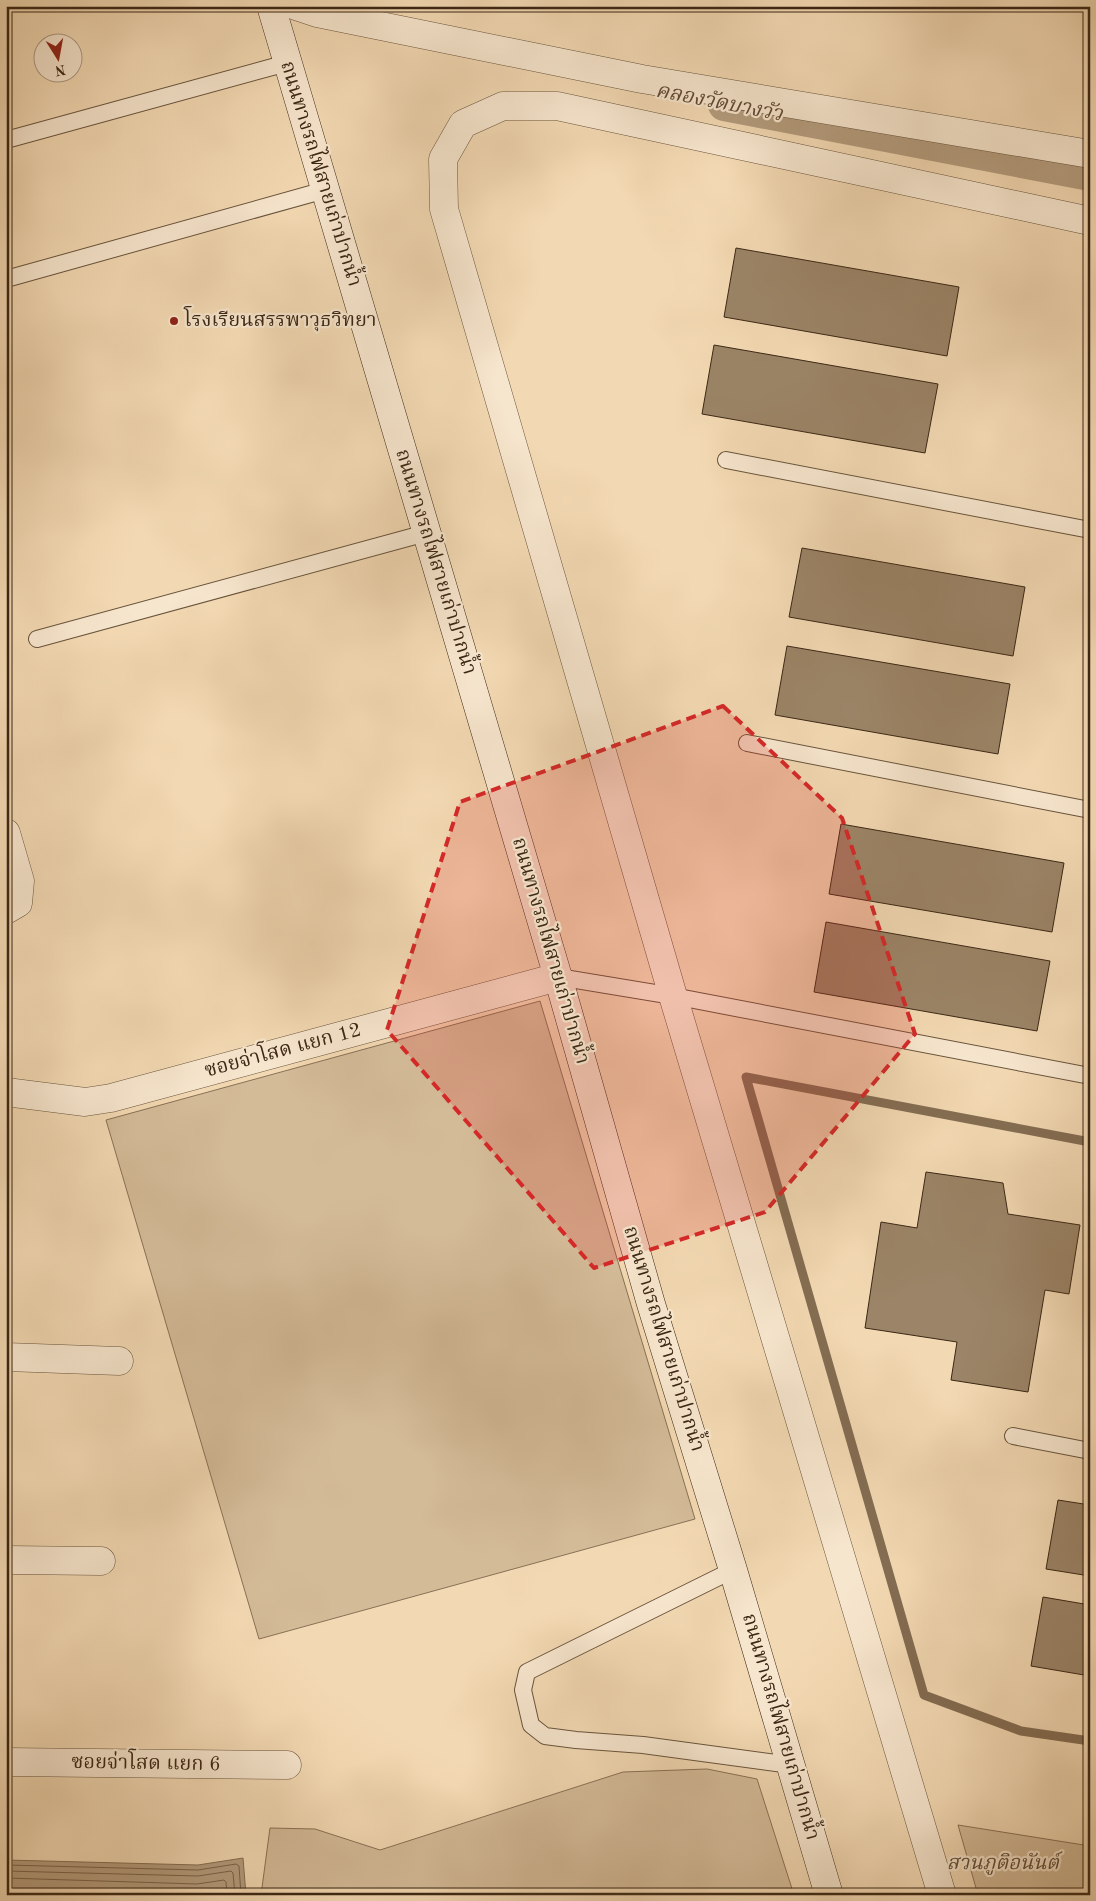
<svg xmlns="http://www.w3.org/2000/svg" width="1096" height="1901" viewBox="0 0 1096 1901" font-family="'Old Standard TT','Noto Serif Thai',serif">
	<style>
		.green { fill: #d4bb98; stroke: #887156 }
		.water { fill: #b49c7d; stroke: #846d53 }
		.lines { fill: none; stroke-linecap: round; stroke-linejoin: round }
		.shore { stroke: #786249; stroke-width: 1 }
		.stream { stroke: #846d53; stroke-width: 9 }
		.canal { stroke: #b49c7d; stroke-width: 32 }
		.building { fill: #9b8467; stroke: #3b2715 }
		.lane-casing { stroke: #69543c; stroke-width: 18 }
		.street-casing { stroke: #69543c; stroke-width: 29 }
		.secondary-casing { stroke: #3b2715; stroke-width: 29 }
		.lane { stroke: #f7e6ce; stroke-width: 16 }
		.street { stroke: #f7e6ce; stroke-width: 28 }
		.secondary { stroke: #f7e6ce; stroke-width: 28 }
		.marked { fill: #d62828; fill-opacity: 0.2; stroke: #d62828; stroke-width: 4; stroke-dasharray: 10 6; stroke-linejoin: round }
		.poi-dot { fill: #8f2418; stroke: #f7e6ce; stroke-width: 2 }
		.labels { text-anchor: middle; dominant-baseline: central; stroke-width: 4.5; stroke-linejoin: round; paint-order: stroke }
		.street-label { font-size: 20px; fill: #3b2715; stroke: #f7e6ce }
		.poi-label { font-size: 20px; fill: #3b2715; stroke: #f7e6ce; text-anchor: start }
		.park-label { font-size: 20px; font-style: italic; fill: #614c36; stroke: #f7e6ce }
		.water-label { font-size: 21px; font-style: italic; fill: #5f4a34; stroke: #f7e6ce }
	</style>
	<rect width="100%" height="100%" fill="#f3d9b3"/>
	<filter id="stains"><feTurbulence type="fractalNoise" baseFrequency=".004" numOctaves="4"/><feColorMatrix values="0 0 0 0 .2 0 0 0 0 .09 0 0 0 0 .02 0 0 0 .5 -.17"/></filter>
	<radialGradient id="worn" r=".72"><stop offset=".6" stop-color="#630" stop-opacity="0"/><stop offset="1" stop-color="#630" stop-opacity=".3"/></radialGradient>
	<!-- green -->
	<g class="green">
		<path d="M540,1001L695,1519L259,1639L106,1120Z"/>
		<path d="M707,1769L757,1779L794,1895H261L270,1828L315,1829L380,1850L623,1772Z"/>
		<path d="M958,1825L1090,1846V1895H978Z"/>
	</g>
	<!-- water -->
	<path class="water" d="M243,1858L246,1895H6V1860L198,1865Z"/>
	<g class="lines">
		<!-- shore -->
		<g class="shore">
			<path d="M6,1865L198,1870L236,1864L239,1866L241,1895"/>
			<path d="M6,1871L198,1876L231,1871L233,1873L235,1895"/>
			<path d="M6,1878L197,1884L224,1880L226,1882L227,1895"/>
		</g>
		<!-- stream -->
		<path class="stream" d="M1090,1142L746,1077L924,1695L1021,1731L1090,1741"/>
		<!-- canal -->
		<path class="canal" d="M724,105L1090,175"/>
	</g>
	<!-- building -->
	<g class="building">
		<path d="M736,248L959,287L947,356L724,317Z"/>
		<path d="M714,345L938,384L925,453L702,414Z"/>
		<path d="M802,548L1025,587L1013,656L789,617Z"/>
		<path d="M787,646L1010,684L998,754L775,715Z"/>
		<path d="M841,824L1064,863L1052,932L829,894Z"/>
		<path d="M826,922L1050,961L1037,1031L814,992Z"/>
		<path d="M926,1172L1003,1183L1008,1214L1080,1225L1069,1294L1045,1290L1028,1392L951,1380L957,1342L865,1328L881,1222L917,1228Z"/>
		<path d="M1058,1500L1090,1505V1576L1046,1569Z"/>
		<path d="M1043,1597L1090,1605V1676L1031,1666Z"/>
	</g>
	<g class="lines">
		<!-- lane casing -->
		<g class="lane-casing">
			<g id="lane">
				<path d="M6,140L287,63"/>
				<path d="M6,279L325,190"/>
				<path d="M726,460L1090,530"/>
				<path d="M37,639L426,533"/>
				<path d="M747,743L1090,810"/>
				<path d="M558,977L673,996L1090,1076"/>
				<path d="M1013,1436L1090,1451"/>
				<path d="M733,1570L527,1672L523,1690L531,1725L545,1736L576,1740L643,1745L791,1765"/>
			</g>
		</g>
		<!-- street casing -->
		<g class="street-casing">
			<g id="street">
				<path d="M296,6L317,13L642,79L1090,154"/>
				<path d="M6,833L20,881L18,903L6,910"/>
				<path d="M6,1092L85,1102L111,1098L558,977"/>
				<path d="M6,1357L119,1361"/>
				<path d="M6,1560L101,1561"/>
				<path d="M6,1762L287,1765"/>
				<path d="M942,1895L673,996L444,209L443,159L463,124L503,106H557L1090,221"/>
			</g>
		</g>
		<!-- secondary casing -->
		<g class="secondary-casing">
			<path id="secondary" d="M271,6L558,977L651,1304L733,1570L829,1895"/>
		</g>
		<!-- lane -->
		<use href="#lane" class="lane"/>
		<!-- street -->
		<use href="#street" class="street"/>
		<!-- secondary -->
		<use href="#secondary" class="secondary"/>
	</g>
	<!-- marked area -->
	<path class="marked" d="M723,706L842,818L915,1034L765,1212L594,1268L387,1030L460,802Z"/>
	<!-- markers -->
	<circle class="poi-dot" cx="174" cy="321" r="5"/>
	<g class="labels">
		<!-- street labels -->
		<g class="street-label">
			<text transform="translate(320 174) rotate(73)">ถนนทางรถไฟสายเก่าปากน้ำ</text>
			<text transform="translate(435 562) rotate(73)">ถนนทางรถไฟสายเก่าปากน้ำ</text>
			<text transform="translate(550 951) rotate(74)">ถนนทางรถไฟสายเก่าปากน้ำ</text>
			<text transform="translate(283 1051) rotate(-15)">ซอยจ่าโสด แยก 12</text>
			<text transform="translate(663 1339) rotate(73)">ถนนทางรถไฟสายเก่าปากน้ำ</text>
			<text transform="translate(780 1727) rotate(74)">ถนนทางรถไฟสายเก่าปากน้ำ</text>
			<text transform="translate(146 1764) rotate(1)">ซอยจ่าโสด แยก 6</text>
		</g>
		<!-- poi labels -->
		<g class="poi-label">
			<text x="184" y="321">โรงเรียนสรรพาวุธวิทยา</text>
		</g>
		<!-- park labels -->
		<g class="park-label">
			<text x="1003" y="1864">สวนภูติอนันต์</text>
		</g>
		<!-- water labels -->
		<g class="water-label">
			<text transform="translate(719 103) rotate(11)">คลองวัดบางวัว</text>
		</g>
	</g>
	<!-- margin -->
	<rect width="1096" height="1901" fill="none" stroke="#f3d9b3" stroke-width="25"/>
	<rect x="8" y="8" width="1081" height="1886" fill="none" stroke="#3b2715" stroke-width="2.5"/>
	<rect x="12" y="12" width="1071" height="1876" fill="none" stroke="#3b2715"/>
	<!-- north arrow -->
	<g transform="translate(58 58) rotate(169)"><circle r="24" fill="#f7e6ce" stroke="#ac9a84"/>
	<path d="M0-4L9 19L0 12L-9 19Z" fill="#8f2418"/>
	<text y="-8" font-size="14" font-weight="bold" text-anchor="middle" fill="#3b2715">N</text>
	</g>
	<rect width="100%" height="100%" filter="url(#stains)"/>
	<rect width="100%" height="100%" fill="url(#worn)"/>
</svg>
